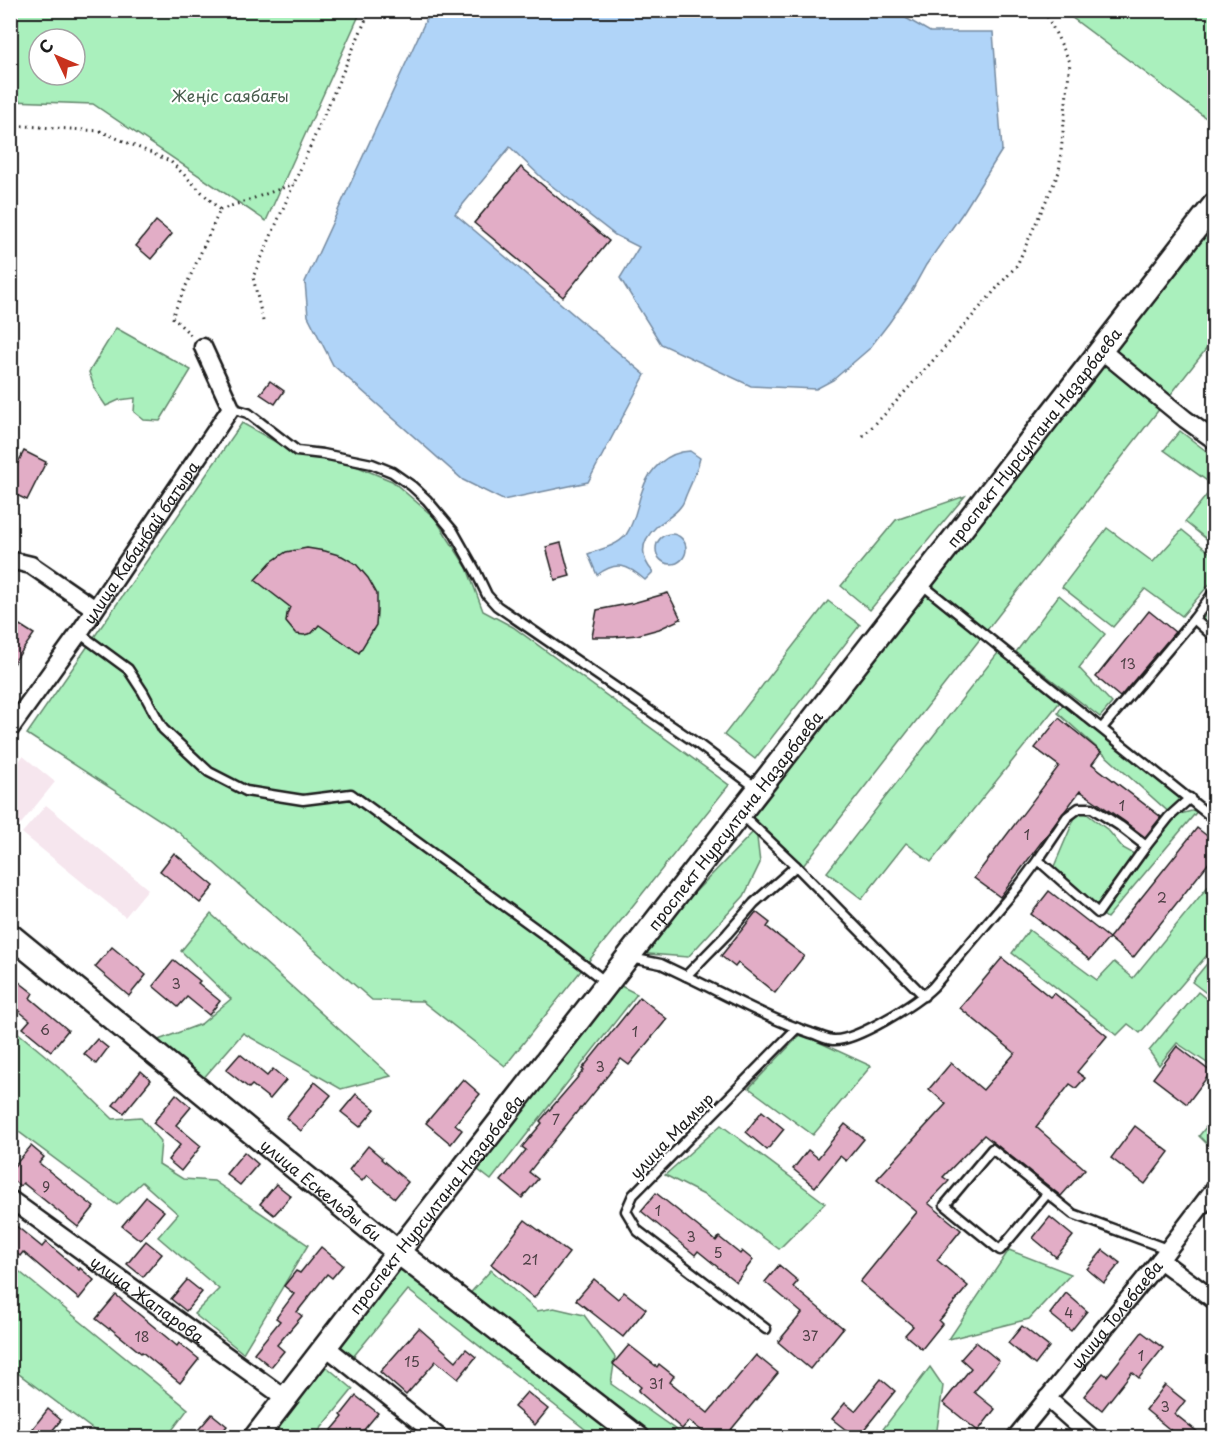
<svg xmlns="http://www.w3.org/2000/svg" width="1225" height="1448" viewBox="0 0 1225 1448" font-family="'Playpen Sans',sans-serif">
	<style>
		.built { fill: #f6e6ee }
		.green { fill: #aaf0bd; stroke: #63866c; stroke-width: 1.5; fill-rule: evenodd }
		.water { fill: #b0d4f8; stroke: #758aa0; stroke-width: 1.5 }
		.building { fill: #e2adc6; stroke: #1c1c1c; stroke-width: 1.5 }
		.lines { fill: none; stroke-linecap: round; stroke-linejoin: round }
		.lane-casing { stroke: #1c1c1c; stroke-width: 13 }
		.street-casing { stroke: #1c1c1c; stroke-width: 21 }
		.secondary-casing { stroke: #1c1c1c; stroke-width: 27 }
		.path { stroke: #1c1c1c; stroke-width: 3; stroke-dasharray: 1.5 4.5; stroke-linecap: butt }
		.lane { stroke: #fff; stroke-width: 8 }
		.street { stroke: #fff; stroke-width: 16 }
		.secondary { stroke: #fff; stroke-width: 22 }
		.labels { text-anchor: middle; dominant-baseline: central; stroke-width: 4.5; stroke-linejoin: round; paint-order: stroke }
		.number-label { font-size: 14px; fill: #4e4046 }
		.park-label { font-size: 16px; fill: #475c4c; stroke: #fff }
		.street-label { font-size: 16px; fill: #1c1c1c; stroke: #fff }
	</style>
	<rect width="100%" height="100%" fill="#fff"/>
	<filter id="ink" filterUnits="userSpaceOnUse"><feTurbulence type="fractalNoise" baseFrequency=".0167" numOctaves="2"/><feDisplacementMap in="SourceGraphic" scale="12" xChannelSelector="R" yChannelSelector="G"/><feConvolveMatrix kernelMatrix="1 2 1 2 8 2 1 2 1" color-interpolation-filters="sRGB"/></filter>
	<g filter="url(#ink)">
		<!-- built -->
		<g class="built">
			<path d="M23,756L55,782L11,836V772Z"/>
			<path d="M46,805L148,889L125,917L22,833Z"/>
		</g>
		<!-- green -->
		<g class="green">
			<path d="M11,10H361V11L266,221L93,104L11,101ZM39,39H75V75H39Z"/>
			<path d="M1063,11H1214V124Z"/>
			<path d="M1214,205V339L803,866L740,813Z"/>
			<path d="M116,328L191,370L160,421L144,420L134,412L135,398L119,400L106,406L95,390L89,372Z"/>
			<path d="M242,423L297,454L351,464L392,481L435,518L467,568L483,611L513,627L729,785L505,1066L422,1001L372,1000L177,831L27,734Z"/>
			<path d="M1180,431L1214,457V545L1185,522L1214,486L1164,450Z"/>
			<path d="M965,496L870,610L841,586L896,520Z"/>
			<path d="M1107,528L1153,562L1182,530L1214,556V579L1182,616L1145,589L1113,627L1062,587Z"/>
			<path d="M1059,595L1105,634L1079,668L1112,703L1100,717L1016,652Z"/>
			<path d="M828,601L860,625L755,759L724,735Z"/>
			<path d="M1214,604V632L1201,621Z"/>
			<path d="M1001,649L1063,698L931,862L906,843L862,899L827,872Z"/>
			<path d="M1063,704L1184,796L1172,815L1058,713Z"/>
			<path d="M1079,808L1108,830L1123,848L1143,859L1169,817L1199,809L1107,918L1068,889L1052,871Z"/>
			<path d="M756,829L760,863L744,896L688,957L636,953Z"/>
			<path d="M1214,879V947L1140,1033L1128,1024L1117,1035L1012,953L1029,930L1097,980L1114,962L1133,978Z"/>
			<path d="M211,914L391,1076L341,1089L243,1033L201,1081L153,1042L201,1024L231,999L181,951Z"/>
			<path d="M1214,955V987L1213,989L1214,990V999L1192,982Z"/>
			<path d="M615,983L637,994L491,1180L473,1166Z"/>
			<path d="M1198,992L1214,1005V1073L1207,1063L1177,1043L1159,1065L1149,1051Z"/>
			<path d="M11,1027L64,1071L113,1119L140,1117L161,1141L159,1164L183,1179L214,1181L308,1245L243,1353L194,1314L219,1289L158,1237L178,1214L142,1182L117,1205L11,1126Z"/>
			<path d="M801,1034L871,1066L813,1135L749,1088Z"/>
			<path d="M1214,1117V1151L1199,1136Z"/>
			<path d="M721,1125L825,1203L779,1249L706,1196L665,1175Z"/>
			<path d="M1009,1250L1071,1274L1029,1319L949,1339Z"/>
			<path d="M398,1261L625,1437H595L408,1290L353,1357L332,1344Z"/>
			<path d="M10,1264L188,1409L167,1437H103L11,1368Z"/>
			<path d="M491,1270L537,1311L554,1308L584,1315L615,1357L611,1384L686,1437H645L465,1299Z"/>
			<path d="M321,1362L353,1389L314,1437L261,1438Z"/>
			<path d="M930,1367L943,1386L936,1437H877Z"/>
		</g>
		<!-- water -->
		<g class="water">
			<path d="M892,10L930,32H993L1002,150L964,211L926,265L912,290L889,323L869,349L833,380L816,389L751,386L661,344L620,278L639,247L615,235L543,179L510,147L455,214L645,375L588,482L503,500L463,480L333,365L308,316L305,282L430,11Z"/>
			<path d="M690,451L700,458C697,471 692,482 687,493C685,497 684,503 681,506C675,515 664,520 656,527C641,541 639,556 653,572L645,580C628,565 617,560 597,575L588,554C601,549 617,546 626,535C635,522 637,505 642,491C649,469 667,452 690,451Z"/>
			<circle cx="671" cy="549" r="15"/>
		</g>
		<!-- building -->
		<g class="building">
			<path d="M521,167L609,241L563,297L474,223Z"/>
			<path d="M156,221L172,234L151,259L136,246Z"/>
			<path d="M270,381L284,391L275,404L260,394Z"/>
			<path d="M24,451L46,462L27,500L10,492V478Z"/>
			<path d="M561,543L570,576L555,580L546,547Z"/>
			<path d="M307,548L325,551L342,556L356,564L368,578L377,594V611L376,625L359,653L319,625L312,633L304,635L296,634L286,622L287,614L290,607L255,580L271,562L286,552Z"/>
			<path d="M668,593L681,619L659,629L637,635L614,637H592L597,610L633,603Z"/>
			<path d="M1149,611L1175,632L1120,697L1096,677Z"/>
			<path d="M10,619L34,634L10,668Z"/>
			<path d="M1059,718L1101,752L1092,764L1161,817L1145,837L1124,821L1080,791L1000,897L974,878L1059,766L1035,748Z"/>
			<path d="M1197,828L1215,842V855L1133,958L1109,938Z"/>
			<path d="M174,853L214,886L200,903L160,871Z"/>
			<path d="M1049,891L1109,938L1090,960L1031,914Z"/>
			<path d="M756,912L770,923L767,927L804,956L775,993L738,963L735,967L721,956Z"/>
			<path d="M112,947L146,975L129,996L95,967Z"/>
			<path d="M1002,958L1050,997L1054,993L1107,1036L1077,1072L1085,1078L1076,1088L1070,1084L1036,1127L1085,1169L1061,1196L984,1135L943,1177L949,1181L928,1203L961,1230L937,1260L968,1286L939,1321L942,1324L922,1349L905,1335L913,1326L860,1282L917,1212L877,1179L946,1104L929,1089L951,1063L983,1090L1015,1053L960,1008Z"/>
			<path d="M174,960L200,981L198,983L220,1001L209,1015L187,997L178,1007L153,986Z"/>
			<path d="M10,975L33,993L30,998L68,1030L51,1051L23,1028L30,1020L10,1004Z"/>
			<path d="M640,997L667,1019L629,1065L621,1059L581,1109L580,1108L529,1172L538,1179L522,1198L501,1181L526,1150L522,1147L542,1123L540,1121L584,1070L582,1069Z"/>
			<path d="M97,1039L108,1048L96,1064L84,1054Z"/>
			<path d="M1177,1046L1211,1072L1187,1104L1153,1078Z"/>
			<path d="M240,1054L267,1076L273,1069L286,1080L270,1099L252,1085L249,1088L226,1070Z"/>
			<path d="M141,1071L151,1080L124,1113L113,1105Z"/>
			<path d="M463,1079L480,1094L455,1124L462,1130L451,1144L426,1123Z"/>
			<path d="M315,1082L331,1095L301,1131L286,1118Z"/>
			<path d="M176,1094L191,1107L176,1125L201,1146L181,1171L168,1160L180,1145L153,1123Z"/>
			<path d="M356,1094L375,1109L360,1127L341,1112Z"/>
			<path d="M762,1111L784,1129L767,1150L746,1132Z"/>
			<path d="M845,1124L864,1139L846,1161L840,1156L815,1187L793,1169L808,1150L818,1158Z"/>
			<path d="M1135,1126L1169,1152L1145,1184L1111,1158Z"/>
			<path d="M31,1146L44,1157L39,1163L94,1207L78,1227L23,1183L20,1186L10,1178V1171Z"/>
			<path d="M368,1146L382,1158L381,1159L408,1182L395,1198L367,1175L362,1181L349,1170Z"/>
			<path d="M244,1152L258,1164L240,1185L226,1174Z"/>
			<path d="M276,1184L291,1196L274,1215L260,1204Z"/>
			<path d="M656,1193L716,1241L719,1237L740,1254L742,1251L753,1260L736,1282L698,1251L695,1255L641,1211Z"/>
			<path d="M146,1197L164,1211L140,1240L122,1226Z"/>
			<path d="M1050,1217L1073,1236L1056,1257L1033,1238Z"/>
			<path d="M525,1220L569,1253L534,1298L491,1264Z"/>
			<path d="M10,1221L42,1247L46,1242L79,1270L80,1268L94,1280L79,1299L23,1252L20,1256L10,1248Z"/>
			<path d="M146,1241L162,1254L143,1277L127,1264Z"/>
			<path d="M321,1247L343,1265L332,1278L327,1274L297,1312L302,1316L277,1345L284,1351L271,1367L254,1353L280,1321L276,1318L294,1294L284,1286L296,1271L300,1273Z"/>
			<path d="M1103,1250L1120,1263L1104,1283L1087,1269Z"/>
			<path d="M779,1265L798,1281L793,1287L843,1328L810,1369L778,1342L802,1313L765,1282Z"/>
			<path d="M594,1279L618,1299L624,1292L646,1309L623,1337L576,1300Z"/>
			<path d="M187,1280L202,1292L186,1311L171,1299Z"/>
			<path d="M1066,1293L1087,1311L1071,1331L1050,1314Z"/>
			<path d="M116,1295L177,1346L179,1343L199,1359L180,1383L142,1352L141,1353L110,1328L109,1329L96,1319Z"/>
			<path d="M1022,1326L1049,1347L1035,1365L1008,1343Z"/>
			<path d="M419,1328L456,1361L466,1349L476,1357L458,1379L436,1361L406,1395L380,1372Z"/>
			<path d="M1142,1332L1163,1348L1139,1378L1132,1372L1102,1410L1084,1396L1103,1373L1107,1376Z"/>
			<path d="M976,1342L999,1361L974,1392L995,1409L978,1431L943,1403L971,1368L961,1359Z"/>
			<path d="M629,1345L657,1367L659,1364L674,1376L670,1382L708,1413L756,1355L778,1373L725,1437H710L689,1421L682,1429L638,1391L641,1387L613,1364Z"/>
			<path d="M881,1379L895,1391L858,1437H855L832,1419L845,1403L855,1411Z"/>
			<path d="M1165,1385L1185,1401L1175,1414L1204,1437H1179L1146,1410Z"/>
			<path d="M527,1392L548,1409L535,1425L514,1407Z"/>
			<path d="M356,1396L378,1413L358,1437H326L343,1417L341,1415Z"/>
			<path d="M48,1409L61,1420L47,1437H45L33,1428Z"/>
			<path d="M212,1414L227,1426L218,1437H192Z"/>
		</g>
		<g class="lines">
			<!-- lane casing -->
			<g class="lane-casing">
				<g id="lane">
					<path d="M231,408L248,413L297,451L323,454L372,464L392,472L412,486L427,500L453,531L475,570L487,595L497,606L698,744L758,789"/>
					<path d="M920,583L1214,819"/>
					<path d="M1194,619L1214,637"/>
					<path d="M79,633L128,669L143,692L163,729L209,772L246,791L303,800L351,794L550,939L607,983"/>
					<path d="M1102,728L1194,619L1214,592"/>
					<path d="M1038,860L1098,913L1146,846"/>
					<path d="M796,866L924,996"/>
					<path d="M631,958L661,964L686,976L727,934L754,903L796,866L741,814"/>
					<path d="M686,976C726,995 769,1019 811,1033C818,1035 826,1039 833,1040C855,1042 917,1003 933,987L1021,883L1038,860L1067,817L1079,808H1092L1120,826L1146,846L1169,817L1190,798"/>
					<path d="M1047,1194L1000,1250L945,1205L992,1149L1073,1214L1167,1249"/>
					<path d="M766,1329L638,1231L626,1211L633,1195L797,1028"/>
				</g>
			</g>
			<!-- street casing -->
			<g class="street-casing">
				<g id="street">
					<path d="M1101,350L1185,419L1214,440"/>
					<path d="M10,560L31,565L95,609"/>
					<path id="s1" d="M10,729L79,633L231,408L203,347"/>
					<path id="s2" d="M10,1199L285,1398"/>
					<path d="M1160,1260L1214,1300"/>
					<path d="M325,1346L440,1438"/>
					<path d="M1047,1398L1092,1438"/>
					<path id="s3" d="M1015,1438L1160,1260L1214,1189"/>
				</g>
			</g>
			<!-- secondary casing -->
			<g class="secondary-casing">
				<g id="secondary">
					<path id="s4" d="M10,935L398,1252L638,1438"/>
					<path id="s5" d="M255,1438L398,1252L1214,205"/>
				</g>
			</g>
			<!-- path -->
			<g class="path">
				<path d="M10,125L100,131L170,161L220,210L172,317L193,337"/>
				<path d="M220,210L294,184"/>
				<path d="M263,321L253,277L370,10"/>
				<path d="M863,436L884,415L955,336L1017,265L1059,172L1070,62L1044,10"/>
			</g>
			<!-- lane -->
			<use href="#lane" class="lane"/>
			<!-- street -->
			<use href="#street" class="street"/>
			<!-- secondary -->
			<use href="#secondary" class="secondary"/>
		</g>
	</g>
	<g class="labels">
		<!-- number labels -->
		<g class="number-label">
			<text x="1128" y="663">13</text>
			<text x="1122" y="805">1</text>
			<text x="1027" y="834">1</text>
			<text x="1162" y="897">2</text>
			<text x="176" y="983">3</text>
			<text x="45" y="1029">6</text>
			<text x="635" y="1031">1</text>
			<text x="600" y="1066">3</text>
			<text x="556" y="1119">7</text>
			<text x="46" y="1186">9</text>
			<text x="658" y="1210">1</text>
			<text x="691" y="1236">3</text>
			<text x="718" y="1252">5</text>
			<text x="530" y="1259">21</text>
			<text x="1069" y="1312">4</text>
			<text x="810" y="1335">37</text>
			<text x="142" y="1336">18</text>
			<text x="1141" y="1355">1</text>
			<text x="412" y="1361">15</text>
			<text x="656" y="1383">31</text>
			<text x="1165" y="1406">3</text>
		</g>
		<!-- park labels -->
		<g class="park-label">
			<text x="230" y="95">Жеңіс саябағы</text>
		</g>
		<!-- street labels -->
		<g class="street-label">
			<text stroke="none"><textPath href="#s5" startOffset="1268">проспект Нурсултана Назарбаева</textPath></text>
			<text stroke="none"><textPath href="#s1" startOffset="228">улица Кабанбай батыра</textPath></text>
			<text stroke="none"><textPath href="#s5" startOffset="782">проспект Нурсултана Назарбаева</textPath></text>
			<text transform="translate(671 1135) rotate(-46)">улица Мамыр</text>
			<text stroke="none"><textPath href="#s4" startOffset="402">улица Ескельды би</textPath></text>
			<text stroke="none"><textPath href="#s5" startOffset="296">проспект Нурсултана Назарбаева</textPath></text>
			<text stroke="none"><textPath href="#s2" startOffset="170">улица Жапарова</textPath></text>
			<text stroke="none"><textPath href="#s3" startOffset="160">улица Толебаева</textPath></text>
		</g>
	</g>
	<!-- margin -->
	<rect width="1225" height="1448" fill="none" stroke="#fff" stroke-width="36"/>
	<rect x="18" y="18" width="1189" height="1412" fill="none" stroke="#1c1c1c" stroke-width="2" filter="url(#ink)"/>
	<!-- north arrow -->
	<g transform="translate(57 57) rotate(314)"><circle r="28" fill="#ffffff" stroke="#a4a4a4" stroke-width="1.5"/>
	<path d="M0-4.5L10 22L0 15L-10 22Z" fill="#c8321e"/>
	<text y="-9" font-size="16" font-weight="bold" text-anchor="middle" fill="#1c1c1c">С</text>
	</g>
</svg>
